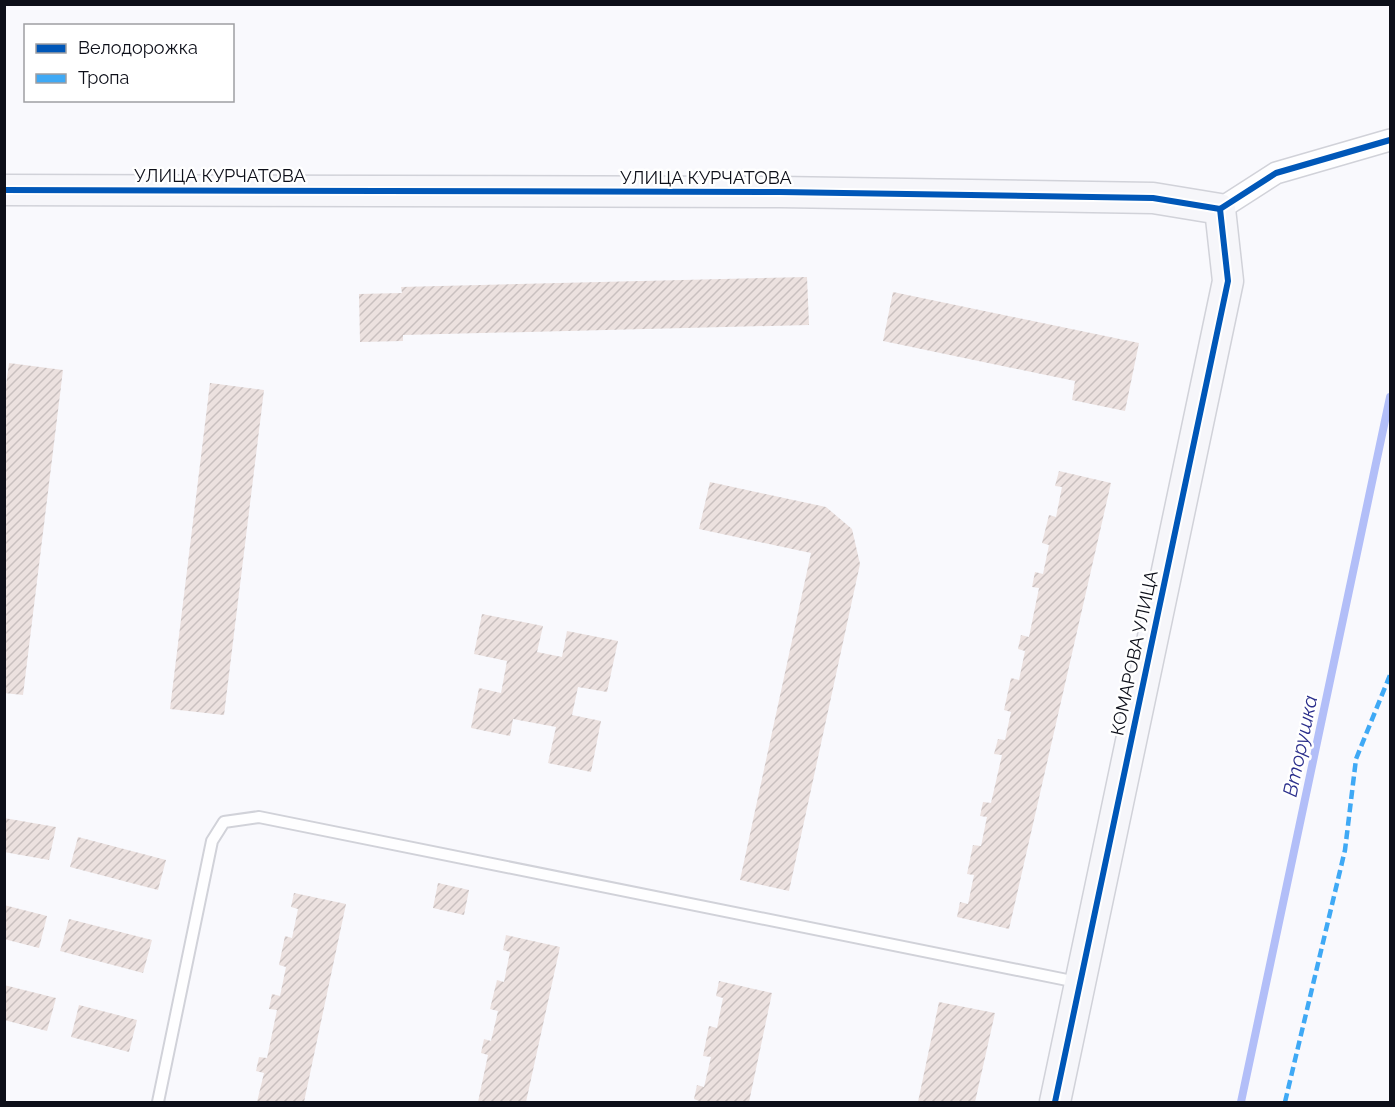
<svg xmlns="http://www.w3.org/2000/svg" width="1395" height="1107" viewBox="0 0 1395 1107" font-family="Raleway,sans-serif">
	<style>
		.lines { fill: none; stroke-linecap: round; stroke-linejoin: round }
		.stream { stroke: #b2bef8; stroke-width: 8 }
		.building { fill: url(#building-hatch) }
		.lane-casing { stroke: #d1d2d9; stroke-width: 14 }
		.street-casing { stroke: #d1d2d9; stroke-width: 24 }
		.secondary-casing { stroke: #d1d2d9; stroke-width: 33 }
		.lane { stroke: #fefeff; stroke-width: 10 }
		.street { stroke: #fefeff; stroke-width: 21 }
		.secondary { stroke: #f6f6fa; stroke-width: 30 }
		.quiet { stroke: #3fa9f5; stroke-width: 4.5; stroke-dasharray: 9 4.5; stroke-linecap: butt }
		.cycleway-casing { stroke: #fff; stroke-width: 10 }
		.cycleway { stroke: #0057b8; stroke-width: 6 }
		.labels { text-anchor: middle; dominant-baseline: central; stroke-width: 5; stroke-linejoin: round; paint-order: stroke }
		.street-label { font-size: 18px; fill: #0d0f19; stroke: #fff }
		.water-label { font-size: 20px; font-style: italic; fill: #2b2f8c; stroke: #fff }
	</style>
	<defs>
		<pattern id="building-hatch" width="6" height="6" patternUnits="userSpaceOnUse" patternTransform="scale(1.5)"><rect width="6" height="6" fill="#ece1df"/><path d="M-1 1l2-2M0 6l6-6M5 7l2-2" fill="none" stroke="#c9c0bf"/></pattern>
	</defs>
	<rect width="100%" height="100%" fill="#f9f9fd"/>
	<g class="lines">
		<!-- stream -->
		<path class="stream" d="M1241,1102L1390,397"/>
	</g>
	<!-- building -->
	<g class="building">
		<path d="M807,277L809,325L403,335V341L360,342L359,294L402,293L401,287Z"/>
		<path d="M893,292L1139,343L1125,411L1072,400L1075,381L883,341Z"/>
		<path d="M9,363L63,370L23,695L4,693V400Z"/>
		<path d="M210,383L264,390L224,715L170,709Z"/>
		<path d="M1059,471L1111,483L1009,929L957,917L960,902L968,904L974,875L967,874L973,845L981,846L987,817L980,816L983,802L991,803L1002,755L994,754L998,739L1005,740L1011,712L1004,710L1011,678L1019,680L1025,651L1018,649L1021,635L1029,637L1039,588L1032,587L1035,572L1043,574L1049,545L1042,543L1049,515L1056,517L1062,487L1055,486Z"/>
		<path d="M710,482L826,507L852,529L860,564L789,891L740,880L811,553L699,529Z"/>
		<path d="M482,614L543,626L537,652L562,657L567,631L618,641L607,692L578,687L572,715L601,721L591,772L548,763L556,727L513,719L510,736L471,728L479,688L501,693L507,661L474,654Z"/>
		<path d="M4,818L56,827L49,860L4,852Z"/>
		<path d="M78,837L166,860L158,890L70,867Z"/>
		<path d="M438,883L469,890L464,915L433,908Z"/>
		<path d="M294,893L346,904L304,1102H257L264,1073L256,1071L259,1057L267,1058L277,1010L269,1009L272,994L280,996L286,967L279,965L285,936L292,938L298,909L291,907Z"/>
		<path d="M4,905L47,916L39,948L4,939Z"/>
		<path d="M69,919L152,940L143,973L60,951Z"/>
		<path d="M506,935L560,947L526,1102H478L488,1055L481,1053L484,1039L491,1041L498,1011L490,1009L497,980L504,982L510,952L503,950Z"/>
		<path d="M719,981L772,993L749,1102H701L694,1099L697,1085L704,1087L711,1057L703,1056L709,1026L717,1028L723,998L716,996Z"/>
		<path d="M4,985L56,998L47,1031L4,1020Z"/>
		<path d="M939,1002L995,1013L975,1102H918Z"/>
		<path d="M79,1005L137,1020L129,1052L71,1037Z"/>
	</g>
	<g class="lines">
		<!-- lane casing -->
		<g class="lane-casing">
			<path id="lane" d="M158,1102L212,841L224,822L259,817L1077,982"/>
		</g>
		<!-- street casing -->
		<g class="street-casing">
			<path id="street" d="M1220,209L1276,173L1390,140"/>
		</g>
		<!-- secondary casing -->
		<g class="secondary-casing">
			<path id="secondary" d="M4,190L780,192L1153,198L1220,209L1228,281L1055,1102"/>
		</g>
		<!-- lane -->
		<use href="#lane" class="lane"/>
		<!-- street -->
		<use href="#street" class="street"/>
		<!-- secondary -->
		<use href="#secondary" class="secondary"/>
		<!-- quiet -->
		<path class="quiet" d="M1285,1102L1345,850L1356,759L1390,675"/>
		<!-- cycleway casing -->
		<g class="cycleway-casing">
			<g id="cycleway">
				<path d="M4,190L780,192L1153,198L1220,209L1276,173L1390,140"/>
				<path d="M1055,1102L1228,281L1220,209"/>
			</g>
		</g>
		<!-- cycleway -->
		<use href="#cycleway" class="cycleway"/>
	</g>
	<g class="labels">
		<!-- street labels -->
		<g class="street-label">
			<text x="220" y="175">УЛИЦА КУРЧАТОВА</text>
			<text x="706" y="177">УЛИЦА КУРЧАТОВА</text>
			<text transform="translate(1134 653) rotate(-78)">КОМАРОВА УЛИЦА</text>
		</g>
		<!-- water labels -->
		<g class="water-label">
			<text transform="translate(1300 746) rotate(-78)">Вторушка</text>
		</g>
	</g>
	<!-- border -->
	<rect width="1395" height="1107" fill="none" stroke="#0d0f19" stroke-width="12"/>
	<!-- legend -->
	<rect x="24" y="24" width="210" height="78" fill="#ffffff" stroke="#9e9fa3" stroke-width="1.5"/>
	<rect x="36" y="44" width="30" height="9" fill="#0057b8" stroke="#9e9fa3" stroke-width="1.5"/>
	<text x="78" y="54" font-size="18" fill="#0d0f19">Велодорожка</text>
	<rect x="36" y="74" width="30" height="9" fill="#3fa9f5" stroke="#9e9fa3" stroke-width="1.5"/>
	<text x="78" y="84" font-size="18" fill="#0d0f19">Тропа</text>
</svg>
